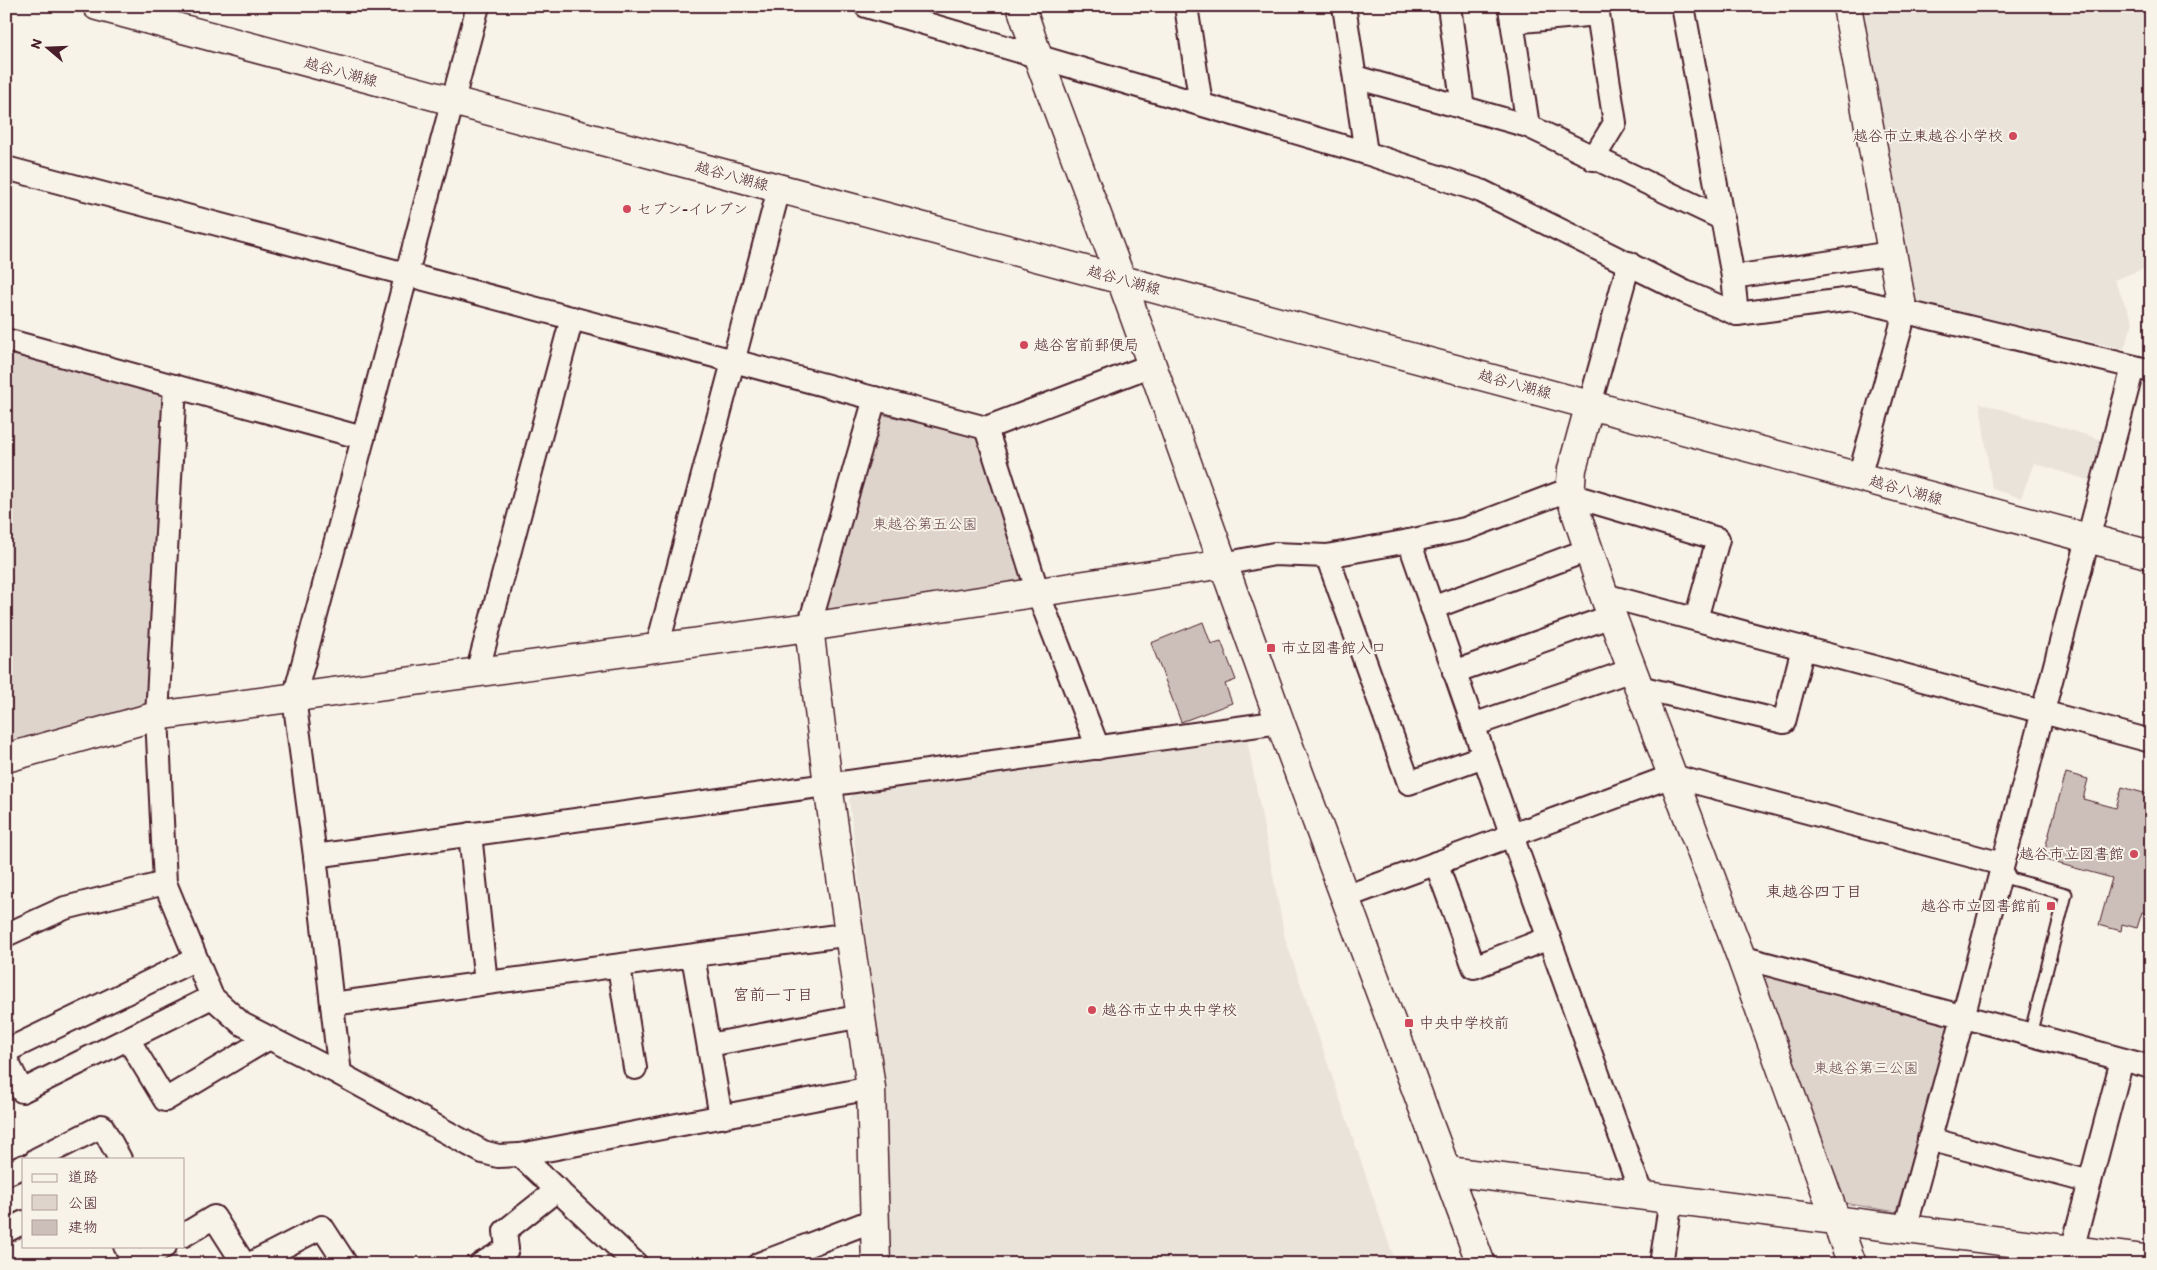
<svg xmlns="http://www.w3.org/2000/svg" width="2157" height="1270" viewBox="0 0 2157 1270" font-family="Itim,'Klee One',sans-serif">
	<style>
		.built { fill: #eae3da }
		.green { fill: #ded4cc; stroke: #947a7c }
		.building { fill: #ccbfb9; stroke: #4a1f2b }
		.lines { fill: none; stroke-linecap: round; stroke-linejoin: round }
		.service-casing { stroke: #4a1f2b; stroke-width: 15 }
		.minor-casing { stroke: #4a1f2b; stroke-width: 26 }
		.tertiary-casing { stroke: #4a1f2b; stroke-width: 31 }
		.secondary-casing { stroke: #4a1f2b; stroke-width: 31 }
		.service { stroke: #f7f3e8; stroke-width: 11 }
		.minor { stroke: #f7f3e8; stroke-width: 22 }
		.tertiary { stroke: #f7f3e8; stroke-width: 28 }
		.secondary { stroke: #f7f3e8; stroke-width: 28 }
		.poi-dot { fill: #d1495b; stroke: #f7f3e8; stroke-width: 2 }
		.labels { text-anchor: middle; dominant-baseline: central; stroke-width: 4; stroke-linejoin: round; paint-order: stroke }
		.street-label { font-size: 15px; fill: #4a1f2b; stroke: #f7f3e8 }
		.poi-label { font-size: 15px; fill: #4a1f2b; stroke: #f7f3e8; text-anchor: start }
		.park-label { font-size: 15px; fill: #6f4c53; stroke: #f7f3e8 }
		.neighbourhood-label { font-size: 16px; fill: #4a1f2b; stroke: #f7f3e8 }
	</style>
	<rect width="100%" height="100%" fill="#f7f3e8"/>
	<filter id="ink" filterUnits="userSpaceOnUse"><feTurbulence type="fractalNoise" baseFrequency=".02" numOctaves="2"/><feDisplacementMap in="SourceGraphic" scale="10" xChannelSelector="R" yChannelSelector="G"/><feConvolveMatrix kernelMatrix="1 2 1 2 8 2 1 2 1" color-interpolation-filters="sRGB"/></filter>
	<g filter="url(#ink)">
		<!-- built -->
		<g class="built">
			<path d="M1852,6H2151V266L2114,280L2133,322L2124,349L1906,300Z"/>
			<path d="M1980,403L2103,440L2090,481L2034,463L2021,498L1992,489Z"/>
			<path d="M1247,739L1285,938L1396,1264H890L884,1082L849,800L854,790Z"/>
		</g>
		<!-- green -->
		<g class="green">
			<path d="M6,347L169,391L150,708L6,748Z"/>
			<path d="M879,414L978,435L1027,586L818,617Z"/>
			<path d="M1773,972L1952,1020L1896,1212L1844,1203L1761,984Z"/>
		</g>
		<!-- building -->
		<g class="building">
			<path d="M1203,622L1211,644L1221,641L1236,680L1225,684L1232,703L1181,722L1151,643Z"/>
			<path d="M2066,773L2088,779L2083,799L2116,808L2122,787L2151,795V915L2142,912L2137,928L2122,924L2121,931L2099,925L2112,878L2042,859Z"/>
		</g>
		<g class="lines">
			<!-- service casing -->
			<g class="service-casing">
				<path id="service" d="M2003,866L2011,879L2066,894L2030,1035"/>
			</g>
			<!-- minor casing -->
			<g class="minor-casing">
				<g id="minor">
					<path d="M866,6L1366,153L1481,191L1685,292L1737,314L1852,299L2151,371"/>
					<path d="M1186,6L1201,104"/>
					<path d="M1344,6L1366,153"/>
					<path d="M1449,6L1463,108"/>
					<path d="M1683,6L1733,277L1737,314"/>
					<path d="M1510,8L1528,126"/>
					<path d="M1512,22L1598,14L1615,123L1593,159"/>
					<path d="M1355,77L1528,126L1723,219"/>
					<path d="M6,168L986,428L1152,365"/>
					<path d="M1733,277L1891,253"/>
					<path d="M6,340L363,438"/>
					<path d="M175,386L157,716L165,883L212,997L242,1024L340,1074L483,1152L498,1156L520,1155L636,1264"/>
					<path d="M1590,404L1629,263"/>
					<path d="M986,428L1038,593L1098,748"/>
					<path d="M1859,477L1901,327L1903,312"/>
					<path d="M1409,541L1512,836L1642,1196"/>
					<path d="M1327,556L1409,783L1484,756"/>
					<path d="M1224,564L1274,554L1327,556L1409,541L1465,529L1560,493L1570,495L1718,539L1696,619"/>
					<path d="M1604,595L2151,741"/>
					<path d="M1432,608L1588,550"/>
					<path d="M809,627L875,398"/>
					<path d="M657,648L779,189"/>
					<path d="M1454,672L1612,616"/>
					<path d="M477,673L572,318"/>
					<path d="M1639,687L1784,722L1803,648"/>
					<path d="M1473,725L1632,670"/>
					<path d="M470,834L486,983"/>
					<path d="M315,856L1280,722"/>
					<path d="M1436,863L1474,967L1549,938"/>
					<path d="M1345,897L1672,776L2002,864"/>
					<path d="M6,935L65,908L165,883"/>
					<path d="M693,956L721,1117"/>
					<path d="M1741,957L2151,1067"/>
					<path d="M619,966L635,1068"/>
					<path d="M332,1004L851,934"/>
					<path d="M128,1039L165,1100L269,1038"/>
					<path d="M709,1045L862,1016"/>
					<path d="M6,1051L196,959"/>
					<path d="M6,1059L22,1091L212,997"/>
					<path d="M340,1074L315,856L294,698L478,6"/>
					<path d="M1929,1139L2090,1182"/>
					<path d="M520,1155L871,1088"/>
					<path d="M37,1159L102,1126L120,1159"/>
					<path d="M6,1174L24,1166"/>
					<path d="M1905,1229L1963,1017L2133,367"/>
					<path d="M6,1231L24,1222"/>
					<path d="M184,1235L214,1217L244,1264"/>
					<path d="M125,1246L135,1264L165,1246"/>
					<path d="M2072,1250L2122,1060"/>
					<path d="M250,1264L322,1227L346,1264"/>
					<path d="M481,1264L507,1249L505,1231L558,1189"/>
					<path d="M759,1264L874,1220"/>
					<path d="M1661,1264L1671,1199"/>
				</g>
			</g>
			<!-- tertiary casing -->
			<g class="tertiary-casing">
				<g id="tertiary">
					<path d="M1021,6L1038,57L1121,279L1280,722L1481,1264"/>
					<path d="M1847,6L1903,312"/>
					<path d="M1590,404L1572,469L1570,495L1604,595L1741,957L1852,1264"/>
					<path d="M809,627L828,785L871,1088L876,1264"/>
					<path d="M6,758L157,716L809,627L1224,564"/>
					<path d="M1448,1171L2151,1260"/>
				</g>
			</g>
			<!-- secondary casing -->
			<g class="secondary-casing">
				<path id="secondary" d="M97,6L2151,555"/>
			</g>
			<!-- service -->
			<use href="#service" class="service"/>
			<!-- minor -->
			<use href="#minor" class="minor"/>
			<!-- tertiary -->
			<use href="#tertiary" class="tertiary"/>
			<!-- secondary -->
			<use href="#secondary" class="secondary"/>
		</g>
	</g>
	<!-- markers -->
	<g class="poi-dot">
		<circle cx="2013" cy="136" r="5"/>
		<circle cx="627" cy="209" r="5"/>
		<circle cx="1024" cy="345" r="5"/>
		<rect x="1266" y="643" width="10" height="10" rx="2.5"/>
		<circle cx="2134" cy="854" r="5"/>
		<rect x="2046" y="901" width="10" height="10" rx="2.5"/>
		<circle cx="1092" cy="1010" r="5"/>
		<rect x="1404" y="1018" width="10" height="10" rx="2.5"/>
	</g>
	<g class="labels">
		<!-- street labels -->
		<g class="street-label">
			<text transform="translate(341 72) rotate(15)">越谷八潮線</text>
			<text transform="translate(732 176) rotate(15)">越谷八潮線</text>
			<text transform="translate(1124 280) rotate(15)">越谷八潮線</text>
			<text transform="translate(1515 384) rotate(15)">越谷八潮線</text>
			<text transform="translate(1906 490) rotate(15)">越谷八潮線</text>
		</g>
		<!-- poi labels -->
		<g class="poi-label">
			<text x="2003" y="136" text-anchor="end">越谷市立東越谷小学校</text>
			<text x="637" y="209">セブン-イレブン</text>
			<text x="1034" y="345">越谷宮前郵便局</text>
			<text x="1281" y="648">市立図書館入口</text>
			<text x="2124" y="854" text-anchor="end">越谷市立図書館</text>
			<text x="2041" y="906" text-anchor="end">越谷市立図書館前</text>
			<text x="1102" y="1010">越谷市立中央中学校</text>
			<text x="1419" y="1023">中央中学校前</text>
		</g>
		<!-- park labels -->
		<g class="park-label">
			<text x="925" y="524">東越谷第五公園</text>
			<text x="1866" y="1068">東越谷第三公園</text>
		</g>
		<!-- neighbourhood labels -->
		<g class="neighbourhood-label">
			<text x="1814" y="891">東越谷四丁目</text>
			<text x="773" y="994">宮前一丁目</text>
		</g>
	</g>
	<!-- margin -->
	<rect width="2157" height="1270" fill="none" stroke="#f7f3e8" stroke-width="25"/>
	<rect x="12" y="12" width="2132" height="1245" fill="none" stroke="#4a1f2b" stroke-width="2" filter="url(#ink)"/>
	<!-- legend -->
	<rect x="22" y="1158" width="162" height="90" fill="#f7f3e8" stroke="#b29e9c"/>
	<rect x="32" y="1174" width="25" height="8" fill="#f7f3e8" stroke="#b29e9c"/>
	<text x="68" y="1182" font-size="15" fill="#4a1f2b">道路</text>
	<rect x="32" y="1195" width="25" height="15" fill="#ded4cc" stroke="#b29e9c"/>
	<text x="68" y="1208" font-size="15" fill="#4a1f2b">公園</text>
	<rect x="32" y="1220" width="25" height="15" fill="#ccbfb9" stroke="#b29e9c"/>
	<text x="68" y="1232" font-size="15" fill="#4a1f2b">建物</text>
	<!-- north arrow -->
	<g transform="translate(48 48) rotate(289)" stroke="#f7f3e8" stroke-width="4" paint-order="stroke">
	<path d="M0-4L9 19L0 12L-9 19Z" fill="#4a1f2b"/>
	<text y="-8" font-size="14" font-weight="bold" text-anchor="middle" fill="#4a1f2b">N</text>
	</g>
</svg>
